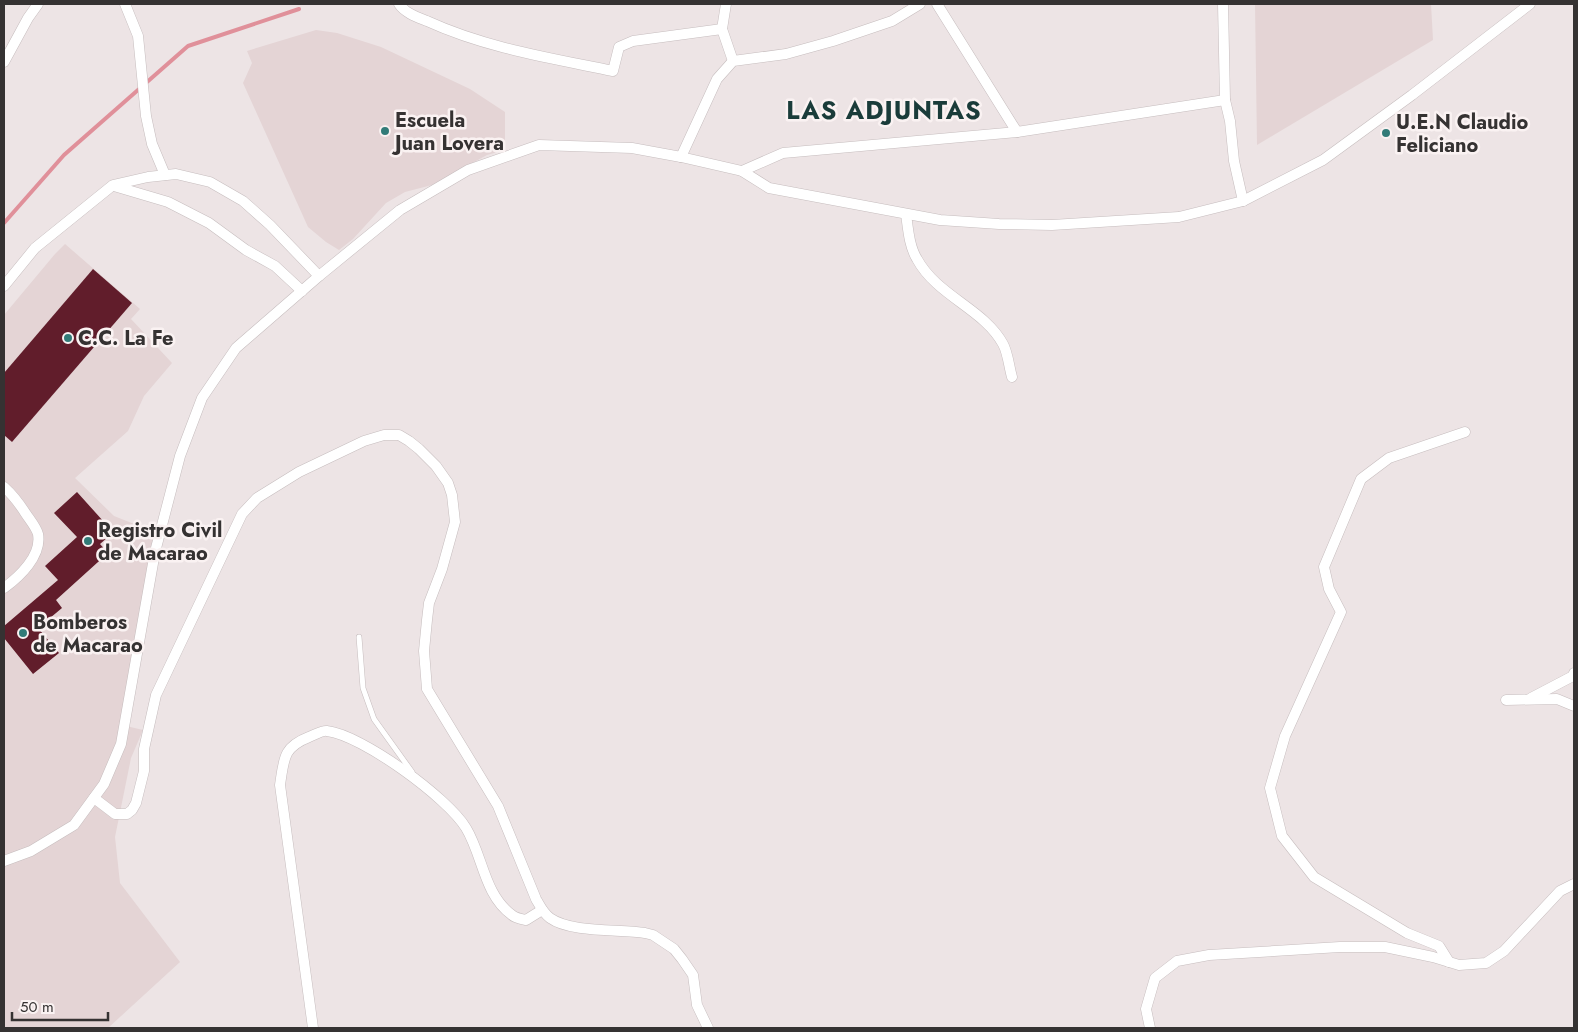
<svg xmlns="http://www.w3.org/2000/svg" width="1578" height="1032" viewBox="0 0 1578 1032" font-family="Jost,sans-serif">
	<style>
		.built { fill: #e4d4d5 }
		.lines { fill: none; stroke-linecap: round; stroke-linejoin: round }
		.stream { stroke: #e0909a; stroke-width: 4 }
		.building { fill: #611d2b }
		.service-casing { stroke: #c6bdbe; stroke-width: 6 }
		.minor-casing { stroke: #c6bdbe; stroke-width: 11 }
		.service { stroke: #fff; stroke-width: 5 }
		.minor { stroke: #fff; stroke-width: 10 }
		.poi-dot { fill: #327b78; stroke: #faf2f2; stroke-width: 2 }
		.labels { text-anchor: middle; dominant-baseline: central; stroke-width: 5; stroke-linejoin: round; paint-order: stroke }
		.poi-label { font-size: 20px; font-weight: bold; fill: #353232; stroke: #faf2f2; text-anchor: start }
		.district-label { font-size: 25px; font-weight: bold; letter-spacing: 1px; fill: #1a3c3a; stroke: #faf2f2 }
	</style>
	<rect width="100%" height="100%" fill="#ede4e5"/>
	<!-- built -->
	<g class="built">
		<path d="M1255,4H1431L1433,40L1257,145Z"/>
		<path d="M316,30L337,33L381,47L470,89L505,112V150L487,155L432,185L405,192L386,203L353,239L339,250L326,242L308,227L243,83L252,63L247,51Z"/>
		<path d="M65,244L140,309L131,319L172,363L144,396L128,431L75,478L114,516L162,535L122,725L143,730L131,758L115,837L120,883L180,962L108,1028H4V315L55,254Z"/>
	</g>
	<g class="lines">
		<!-- stream -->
		<path class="stream" d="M4,223L64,155L188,46L299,9"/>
	</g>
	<!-- building -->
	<g class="building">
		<path d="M93,269L132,303L12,442L4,435V373Z"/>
		<path d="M77,492L104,522L99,527L108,537L100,544L108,553L56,600L62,608L38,628L59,653L33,674L4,638V626L58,580L45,566L77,537L54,513Z"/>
	</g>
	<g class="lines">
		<!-- service casing -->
		<g class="service-casing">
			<path id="service" d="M359,637L363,688L374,719L412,772"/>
		</g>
		<!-- minor casing -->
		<g class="minor-casing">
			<g id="minor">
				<path d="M125,4L138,36L146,116L152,144L165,175"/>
				<path d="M399,4C405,13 417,17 427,21C486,48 550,58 613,71L619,47L633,41L722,29"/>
				<path d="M726,4L722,29L733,61"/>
				<path d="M937,4L1017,132"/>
				<path d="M1223,4L1225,100L1230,121L1234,161L1243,201"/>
				<path d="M4,62L28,18L38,4"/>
				<path d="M681,157L717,79L733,61L786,54L833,41L892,21L920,4"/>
				<path d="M742,171L783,153L1017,132L1225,100"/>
				<path d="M114,186L168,202L209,223L246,250L275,266L302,291"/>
				<path d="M906,214C908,228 909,246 917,259C937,296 984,309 1003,344C1008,353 1009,367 1012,377"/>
				<path d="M4,286L35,248L113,185L148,177L176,174L210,182L243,201L270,225L319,276"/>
				<path d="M4,487C13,495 19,503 26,514C30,520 36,527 38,534C42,556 19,577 4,588"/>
				<path d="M1531,698L1573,676L1574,673"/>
				<path d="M1506,700L1557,699L1574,706"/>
				<path d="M94,798L115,814H127L132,810L136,803L144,771V749L156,695L242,514L257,498L299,472L364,441L384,435H399L409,441L419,449L436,466L448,483L452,495L455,522L442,569L429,603L427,620L424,651L427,689L498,806L536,899C540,906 543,913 550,918C571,933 619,929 645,933L653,935L674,949L682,959L693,975L697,1005L708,1028"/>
				<path d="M4,861L31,851L74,825L104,784L121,744L155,552L180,456L202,398L236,348L319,276L400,210L468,170L539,145L632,148L681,157L742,171L769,188L940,220L999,224L1052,225L1179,217L1243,201L1323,160L1412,95L1530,4"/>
				<path d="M1449,962L1439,946L1407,933L1314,877L1282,836L1270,788L1285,736L1341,612L1329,589L1324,567L1361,479L1389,458L1465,432"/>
				<path d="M313,1028L280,785C284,759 283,747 309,737C315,735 322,730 327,731C362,735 448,798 466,828C483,856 484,895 512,915C515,918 521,919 526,920L542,910"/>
				<path d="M1150,1028L1146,1009L1155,978L1177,961L1209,955L1340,947H1385L1433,957L1459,965L1486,963L1504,951L1560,891L1574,884"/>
			</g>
		</g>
		<!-- service -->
		<use href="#service" class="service"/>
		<!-- minor -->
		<use href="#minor" class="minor"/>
	</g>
	<!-- markers -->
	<g class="poi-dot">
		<circle cx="385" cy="131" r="5"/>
		<circle cx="1386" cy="133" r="5"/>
		<circle cx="68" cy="338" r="5"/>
		<circle cx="88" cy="541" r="5"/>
		<circle cx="23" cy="633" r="5"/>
	</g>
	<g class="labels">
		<!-- poi labels -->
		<g class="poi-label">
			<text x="395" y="120">Escuela<tspan x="395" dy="23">Juan Lovera</tspan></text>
			<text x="1396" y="122">U.E.N Claudio<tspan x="1396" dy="23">Feliciano</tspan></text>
			<text x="78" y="338">C.C. La Fe</text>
			<text x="98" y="530">Registro Civil<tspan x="98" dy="23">de Macarao</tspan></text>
			<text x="33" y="622">Bomberos<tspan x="33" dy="23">de Macarao</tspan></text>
		</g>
		<!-- district labels -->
		<g class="district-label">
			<text x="884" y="110">LAS ADJUNTAS</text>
		</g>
	</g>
	<!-- border -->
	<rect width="1578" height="1032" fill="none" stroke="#353232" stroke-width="10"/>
	<!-- scale -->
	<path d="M12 1012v8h96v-8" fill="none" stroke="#353232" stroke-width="2.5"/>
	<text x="20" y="1012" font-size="15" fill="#353232" stroke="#faf2f2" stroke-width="4" paint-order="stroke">50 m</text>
</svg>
